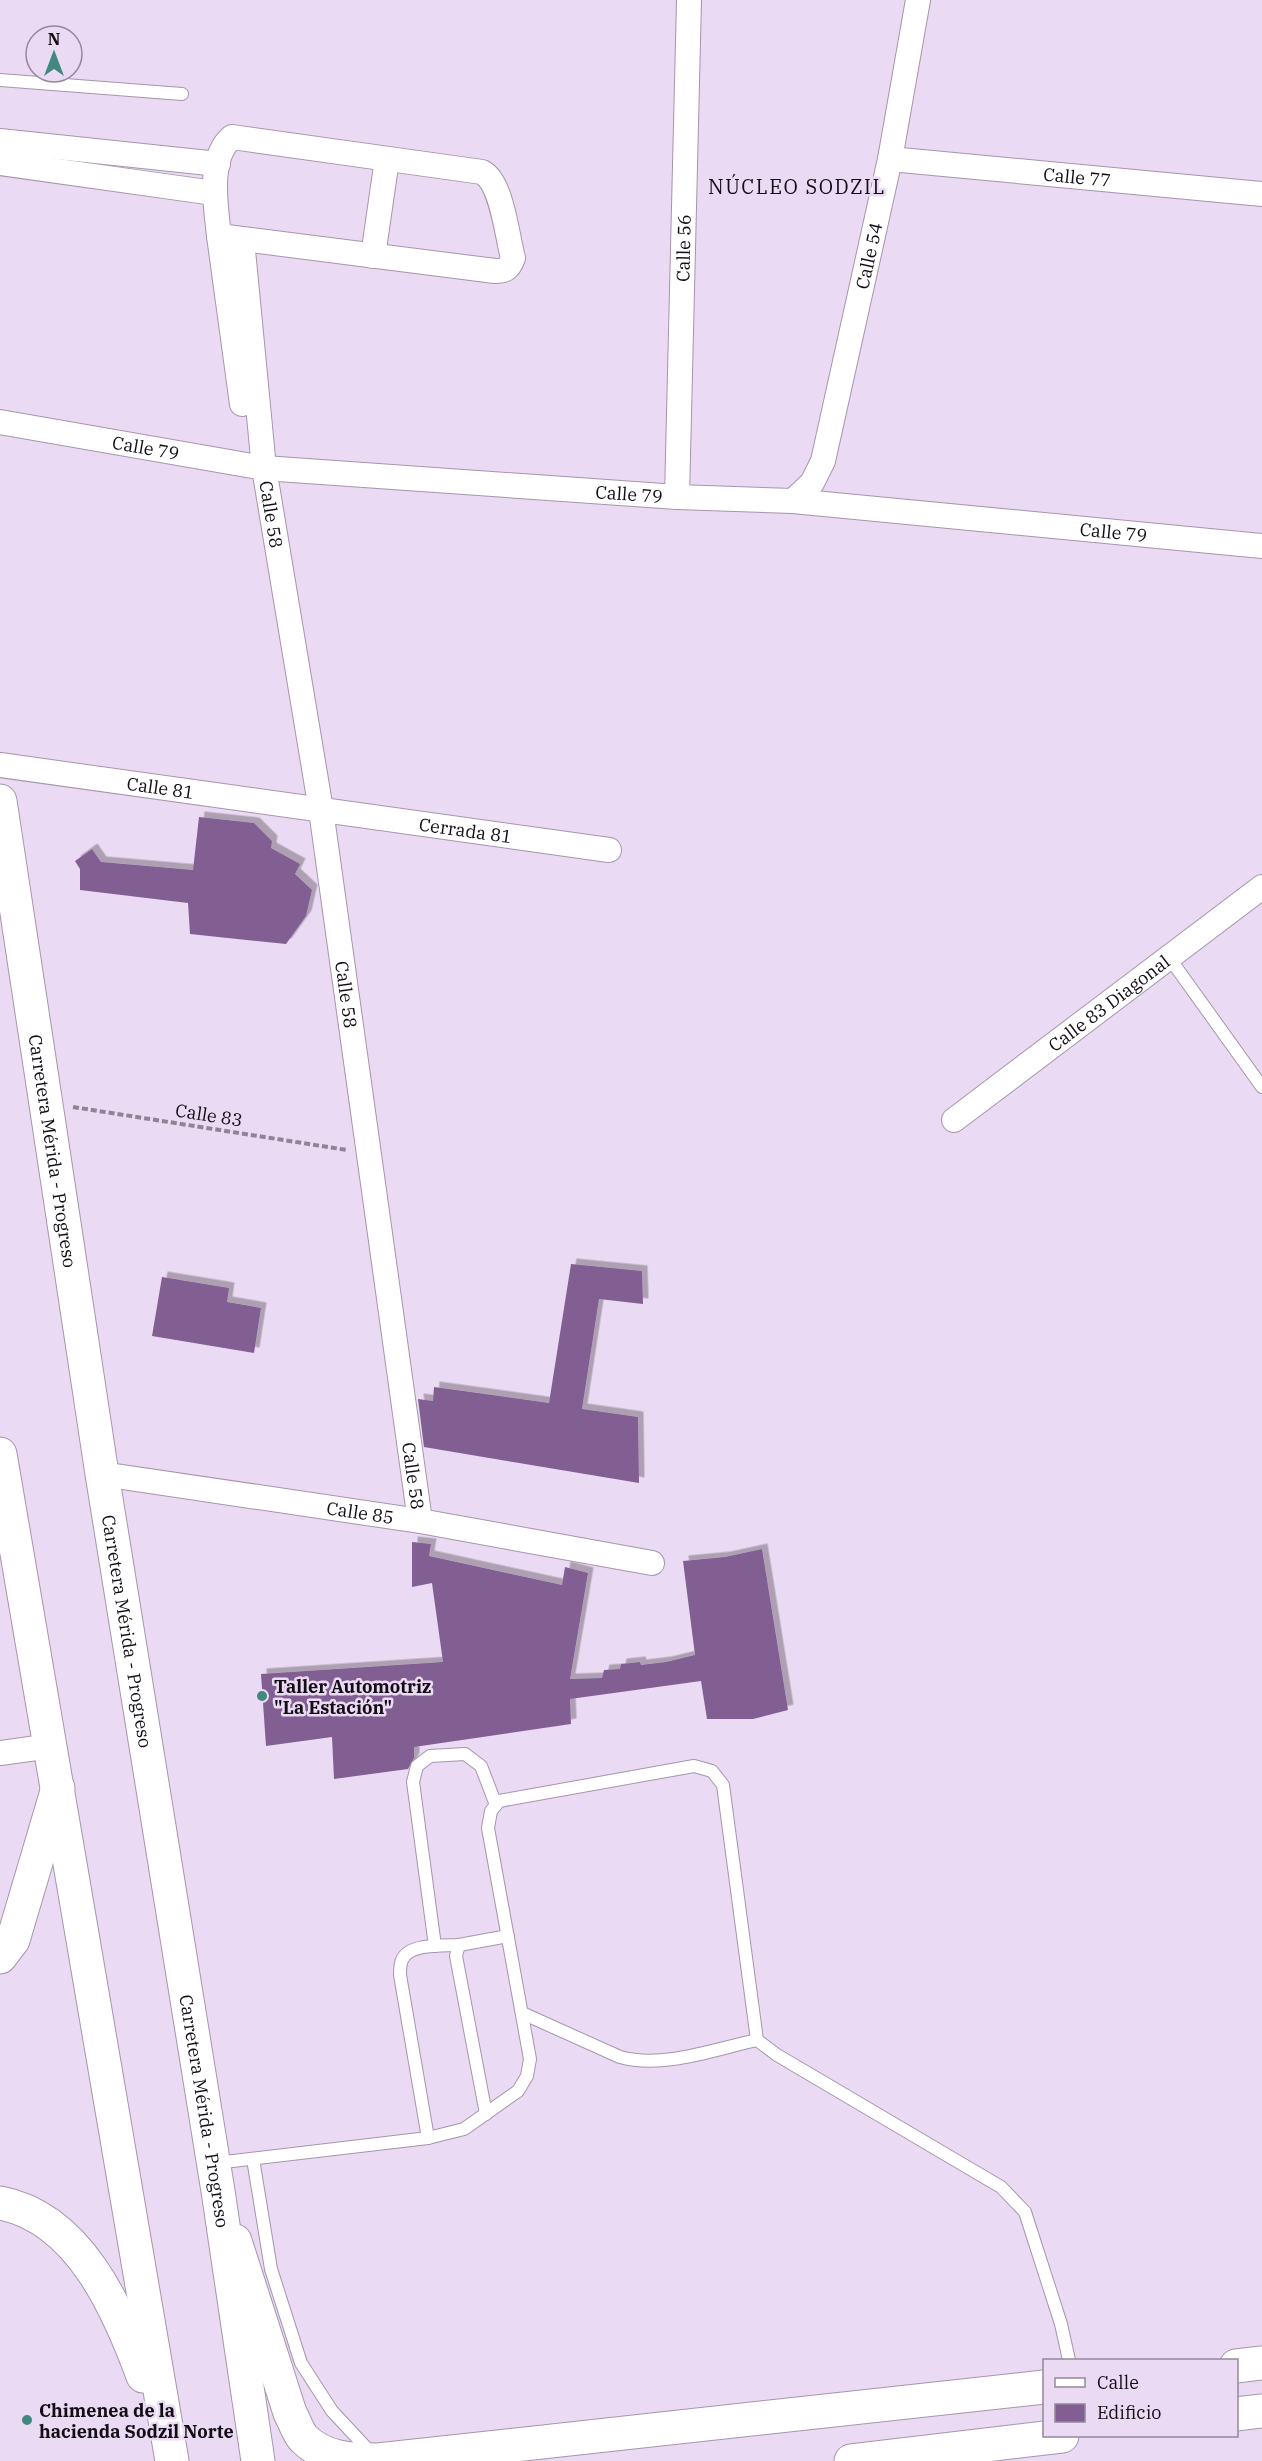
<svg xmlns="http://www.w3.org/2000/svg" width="1262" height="2461" viewBox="0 0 1262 2461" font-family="'IBM Plex Serif',serif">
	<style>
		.building { fill: #825f92; filter: url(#shadow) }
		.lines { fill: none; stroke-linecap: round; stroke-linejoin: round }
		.lane-casing { stroke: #a595ad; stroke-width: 14 }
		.street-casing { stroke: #a595ad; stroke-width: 26 }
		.secondary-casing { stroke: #a595ad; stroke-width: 35 }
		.highway-casing { stroke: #a595ad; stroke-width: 35 }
		.path { stroke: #8f8395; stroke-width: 4; stroke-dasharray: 6 3; stroke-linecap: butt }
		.lane { stroke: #fff; stroke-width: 12 }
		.street { stroke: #fff; stroke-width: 24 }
		.secondary { stroke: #fff; stroke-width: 33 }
		.highway { stroke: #fff; stroke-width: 33 }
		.poi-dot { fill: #428880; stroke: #ebdaf3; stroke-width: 2 }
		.labels { text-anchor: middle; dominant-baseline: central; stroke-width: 5; stroke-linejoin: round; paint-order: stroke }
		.street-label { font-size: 18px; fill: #130e16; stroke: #ebdaf3 }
		.poi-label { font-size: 18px; font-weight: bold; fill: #130e16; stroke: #ebdaf3; text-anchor: start }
		.neighbourhood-label { font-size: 20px; letter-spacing: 1.5px; fill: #130e16; stroke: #ebdaf3 }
	</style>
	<defs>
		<filter id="shadow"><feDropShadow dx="5.5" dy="-5.5" stdDeviation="0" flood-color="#0004"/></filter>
	</defs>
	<rect width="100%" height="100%" fill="#ebdaf3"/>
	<!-- building -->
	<g class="building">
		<path d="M199,817L254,823L272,841L271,848L300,864L295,874L312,890L306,916L286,944L190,934L188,903L80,890V869L75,861L92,849L101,862L193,870Z"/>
		<path d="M571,1264L642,1271L643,1304L599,1299L582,1409L638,1417L639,1483L424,1447L418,1399L433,1401L434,1387L549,1403Z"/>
		<path d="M162,1277L229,1288L227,1302L261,1308L254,1353L152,1336Z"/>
		<path d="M412,1542L431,1544L429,1556L562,1585L565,1567L588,1573L570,1679L602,1678L604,1670L620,1669L621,1664L640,1662L641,1665L666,1662L695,1655L683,1561L725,1557L762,1549L788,1710L753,1719H707L701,1681L570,1699L571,1724L414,1747V1758L408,1769L334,1779L332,1737L266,1746L261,1674L443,1662L432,1583L412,1587Z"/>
	</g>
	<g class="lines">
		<!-- lane casing -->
		<g class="lane-casing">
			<g id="lane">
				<path d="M0,80L182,94"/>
				<path d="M1168,956L1262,1087"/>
				<path d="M435,1946L413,1782L417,1766L430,1756L465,1754L481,1766L496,1805"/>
				<path d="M522,2013L620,2057C663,2069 715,2049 757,2040"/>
				<path d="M486,2114L456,1956L459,1945L508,1936"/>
				<path d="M428,2138L400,1975C400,1970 400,1964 402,1960C409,1943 443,1946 459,1945"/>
				<path d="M253,2159L271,2269L301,2363L332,2411L373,2455"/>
				<path d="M216,2163L428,2138L464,2129L518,2091L527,2076L530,2059L488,1828L491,1811L499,1801L694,1766L712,1771L723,1785L757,2040L777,2055L1001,2187L1025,2212L1061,2324L1069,2360"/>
			</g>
		</g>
		<!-- street casing -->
		<g class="street-casing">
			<g id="street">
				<path d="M232,137L482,172C502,182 507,236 513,258C509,269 505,271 495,271L219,236C216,207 207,158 232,137Z"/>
				<path d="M0,141L218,164"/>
				<path id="s1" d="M890,159L1262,194"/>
				<path d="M0,163L214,193"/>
				<path d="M219,236L242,404"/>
				<path id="s2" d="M242,240L264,468L321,810L420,1521"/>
				<path d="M373,256L387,159"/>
				<path id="s3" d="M0,422L264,468L677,497L793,501L1262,546"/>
				<path id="s4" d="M677,497L689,0"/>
				<path id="s5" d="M793,501L812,483L823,461L890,159L918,0"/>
				<path id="s6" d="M0,765L609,850"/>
				<path id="s7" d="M954,1120L1262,887"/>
				<path id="s8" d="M102,1474L420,1521L652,1563"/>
				<path d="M0,1753L51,1746"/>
			</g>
		</g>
		<!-- secondary casing -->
		<g class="secondary-casing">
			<g id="secondary">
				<path d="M0,1957L13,1940L58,1788"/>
				<path d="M235,2241L290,2413C294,2420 298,2432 303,2438C324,2459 351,2460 378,2460L1044,2387"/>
				<path d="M1236,2366L1262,2363"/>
			</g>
		</g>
		<!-- highway casing -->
		<g class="highway-casing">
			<g id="highway">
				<path id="s9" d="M0,801L102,1474L218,2191L258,2461"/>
				<path d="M0,1454L172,2461"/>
				<path d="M0,2203C79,2218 118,2308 143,2376"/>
				<path d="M1236,2414L1262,2411"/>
				<path d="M851,2461L1062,2436"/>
			</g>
		</g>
		<!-- path -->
		<path class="path" d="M73,1107L347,1150"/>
		<!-- lane -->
		<use href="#lane" class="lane"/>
		<!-- street -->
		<use href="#street" class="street"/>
		<!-- secondary -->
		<use href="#secondary" class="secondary"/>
		<!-- highway -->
		<use href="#highway" class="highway"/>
	</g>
	<!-- markers -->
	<g class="poi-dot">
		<circle cx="262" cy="1696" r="6"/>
		<circle cx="27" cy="2420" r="6"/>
	</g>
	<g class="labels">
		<!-- street labels -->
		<g class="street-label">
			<text stroke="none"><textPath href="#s1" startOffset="188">Calle 77</textPath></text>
			<text stroke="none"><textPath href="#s4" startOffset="249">Calle 56</textPath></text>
			<text stroke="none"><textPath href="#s5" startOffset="261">Calle 54</textPath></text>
			<text stroke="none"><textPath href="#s3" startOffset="148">Calle 79</textPath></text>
			<text stroke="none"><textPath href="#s3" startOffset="634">Calle 79</textPath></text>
			<text stroke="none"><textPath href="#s2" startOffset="276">Calle 58</textPath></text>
			<text stroke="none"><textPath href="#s3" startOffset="1120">Calle 79</textPath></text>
			<text stroke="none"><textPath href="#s6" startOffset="162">Calle 81</textPath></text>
			<text stroke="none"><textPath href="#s6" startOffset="470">Cerrada 81</textPath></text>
			<text stroke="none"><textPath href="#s2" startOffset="762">Calle 58</textPath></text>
			<text stroke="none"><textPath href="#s7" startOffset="194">Calle 83 Diagonal</textPath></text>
			<text transform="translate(209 1115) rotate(9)">Calle 83</text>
			<text stroke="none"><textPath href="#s9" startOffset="354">Carretera Mérida - Progreso</textPath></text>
			<text stroke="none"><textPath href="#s2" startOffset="1248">Calle 58</textPath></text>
			<text stroke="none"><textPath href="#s8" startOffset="261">Calle 85</textPath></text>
			<text stroke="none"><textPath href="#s9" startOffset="840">Carretera Mérida - Progreso</textPath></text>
			<text stroke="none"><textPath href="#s9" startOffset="1326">Carretera Mérida - Progreso</textPath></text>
		</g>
		<!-- poi labels -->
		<g class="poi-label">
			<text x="274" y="1686">Taller Automotriz<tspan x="274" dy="21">"La Estación"</tspan></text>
			<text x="39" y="2410">Chimenea de la<tspan x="39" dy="21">hacienda Sodzil Norte</tspan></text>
		</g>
		<!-- neighbourhood labels -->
		<g class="neighbourhood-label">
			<text x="797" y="186">NÚCLEO SODZIL</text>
		</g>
	</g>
	<!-- legend -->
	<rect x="1043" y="2359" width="195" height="78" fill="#ebdaf3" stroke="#95889b" stroke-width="1.5"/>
	<rect x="1055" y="2378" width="30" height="9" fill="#ffffff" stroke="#95889b" stroke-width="1.5"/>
	<text x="1097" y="2389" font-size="18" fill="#130e16">Calle</text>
	<rect x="1055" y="2404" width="30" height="18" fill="#825f92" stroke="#95889b" stroke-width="1.5"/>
	<text x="1097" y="2419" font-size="18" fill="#130e16">Edificio</text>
	<!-- north arrow -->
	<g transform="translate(54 54)"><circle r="28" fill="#ebdaf3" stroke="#95889b" stroke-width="1.5"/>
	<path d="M0-4.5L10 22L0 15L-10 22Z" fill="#428880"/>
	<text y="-9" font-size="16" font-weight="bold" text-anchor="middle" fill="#130e16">N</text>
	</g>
</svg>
